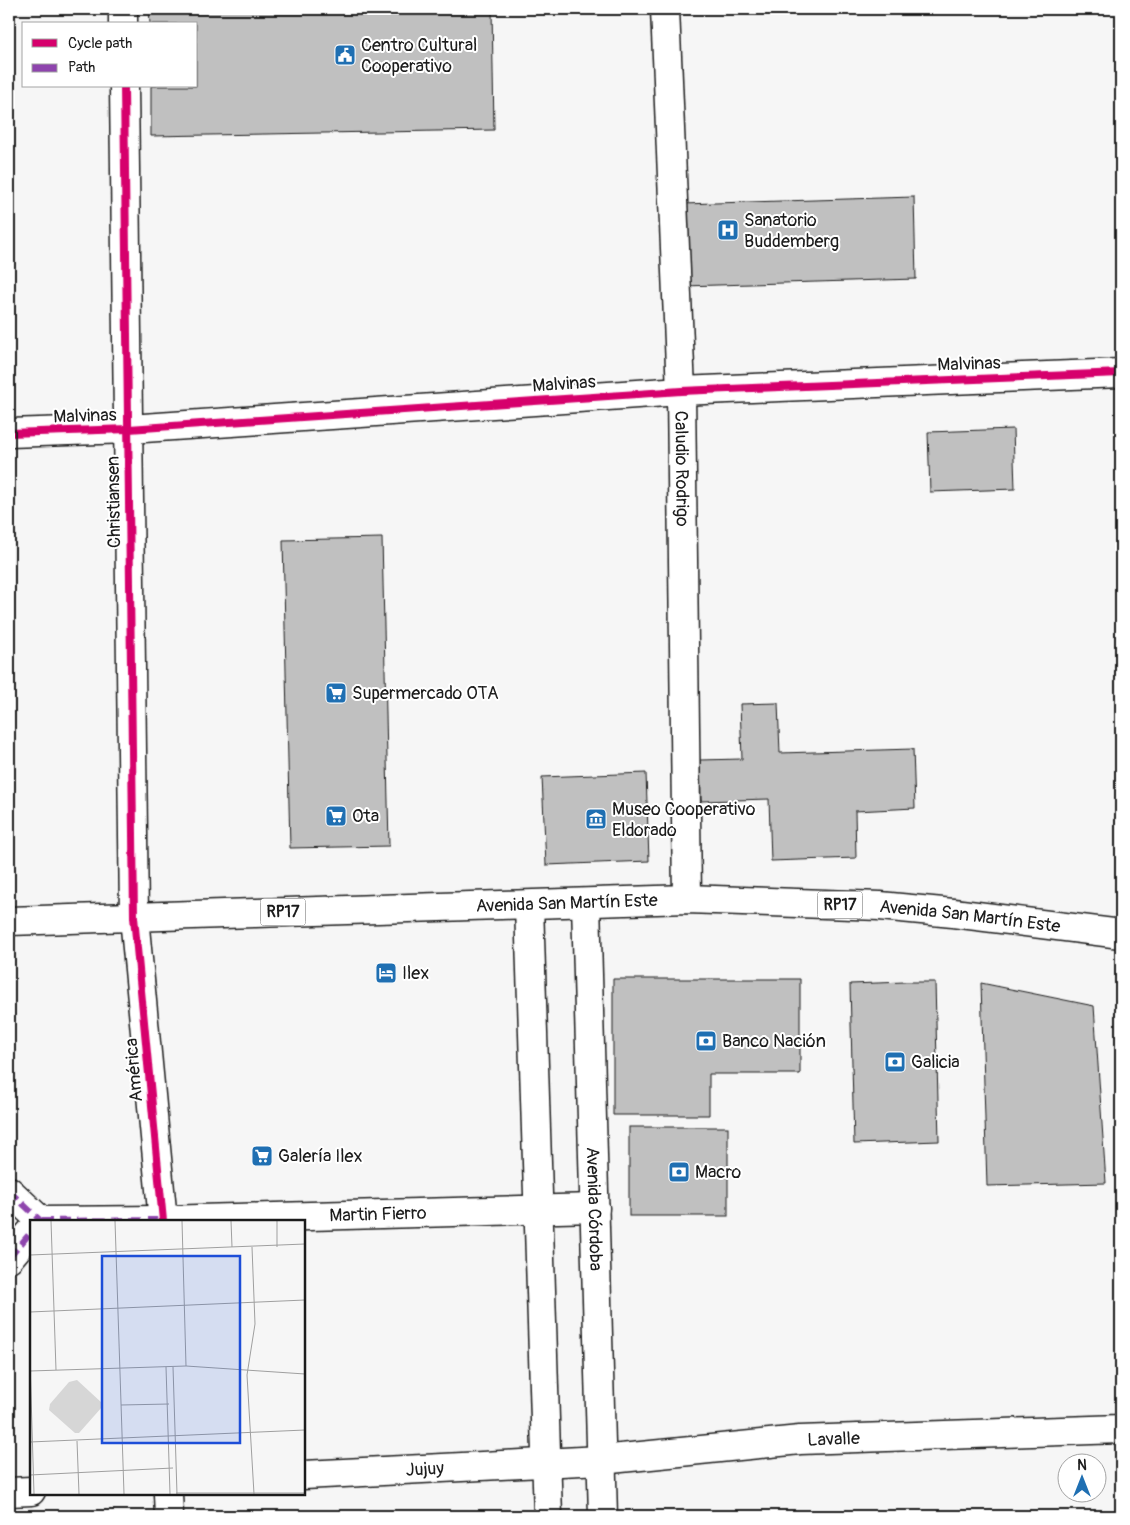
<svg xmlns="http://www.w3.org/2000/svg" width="1130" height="1525" viewBox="0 0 1130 1525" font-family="Pangolin,sans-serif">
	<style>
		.building { fill: #c0c0c0; stroke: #1c1c1c }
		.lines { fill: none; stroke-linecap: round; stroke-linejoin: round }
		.minor-casing { stroke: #1c1c1c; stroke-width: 31 }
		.major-casing { stroke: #1c1c1c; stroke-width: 31 }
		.minor { stroke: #fff; stroke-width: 28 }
		.major { stroke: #fff; stroke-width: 28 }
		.quiet { stroke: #8e44ad; stroke-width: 6; stroke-dasharray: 12 6; stroke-linecap: butt }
		.cycleway-casing { stroke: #fff; stroke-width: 11 }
		.cycleway { stroke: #d6006c; stroke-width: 8 }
		.labels { text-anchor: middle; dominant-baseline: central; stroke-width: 4; stroke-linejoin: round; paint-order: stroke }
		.shield { fill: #fff; stroke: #606060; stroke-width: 1 }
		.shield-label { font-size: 16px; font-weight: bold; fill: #1c1c1c }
		.poi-label { font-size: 18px; fill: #1c1c1c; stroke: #fff; text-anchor: start }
		.street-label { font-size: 18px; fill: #1c1c1c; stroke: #fff }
		.inset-road { fill: none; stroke: #9f9f9f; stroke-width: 1 }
		.view { fill: #1d4ed8; fill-opacity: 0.15; stroke: #1d4ed8; stroke-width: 2.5 }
		.inset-edge { fill: none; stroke: #1c1c1c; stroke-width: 2.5 }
	</style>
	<rect width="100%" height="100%" fill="#f6f6f6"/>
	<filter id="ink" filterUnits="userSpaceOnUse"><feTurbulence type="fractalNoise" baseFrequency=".02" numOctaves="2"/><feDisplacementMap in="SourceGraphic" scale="10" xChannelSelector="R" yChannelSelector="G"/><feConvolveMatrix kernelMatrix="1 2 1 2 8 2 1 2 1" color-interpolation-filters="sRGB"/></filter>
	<g filter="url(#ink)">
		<!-- building -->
		<g class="building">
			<path d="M149,9H492L494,130L151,136V86H196V24H150Z"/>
			<path d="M914,197L916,279L684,286L682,204Z"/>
			<path d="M1013,429L1015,489L930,492L928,432Z"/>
			<path d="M382,538L389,846L290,848L283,540Z"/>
			<path d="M778,703L780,753L913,749L915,808L855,811L856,858L771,861L769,799L701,801L700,760L742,759L740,704Z"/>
			<path d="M646,773L649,861L546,865L542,777Z"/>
			<path d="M613,979H800V1074H709V1115H613Z"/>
			<path d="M905,982H935L939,1141L854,1144L850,984Z"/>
			<path d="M981,983L1094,1006L1106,1183L987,1186Z"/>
			<rect x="629" y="1127" width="99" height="89"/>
		</g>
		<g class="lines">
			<!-- minor casing -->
			<g class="minor-casing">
				<g id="minor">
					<path d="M123,9V24"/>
					<path id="s1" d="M665,9L681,391L687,899"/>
					<path d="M124,86L134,917L163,1221"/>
					<path d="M9,433L129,429L681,391L1121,373"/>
					<path d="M9,1191L41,1221"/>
					<path id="s2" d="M40,1221L163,1220L595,1208"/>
					<path d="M9,1258L31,1232"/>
					<path id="s3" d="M304,1475L601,1460L800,1440L1121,1429"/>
					<path d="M9,1492L31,1491"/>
					<path d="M168,1494L169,1516"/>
				</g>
			</g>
			<!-- major casing -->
			<g class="major-casing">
				<g id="major">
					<path id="s4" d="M586,903L603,1516"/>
					<path d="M529,905L548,1516"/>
					<path id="s5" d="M9,921L687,899L880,906L953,913L1121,934"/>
				</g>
			</g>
			<!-- minor -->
			<use href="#minor" class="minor"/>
			<!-- major -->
			<use href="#major" class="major"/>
			<!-- quiet -->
			<g class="quiet">
				<path d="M9,1191L41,1221"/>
				<path d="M40,1221L163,1220"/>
				<path d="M9,1258L31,1232"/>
			</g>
			<!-- cycleway casing -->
			<g class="cycleway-casing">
				<g id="cycleway">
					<path d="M124,86L134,917L163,1221"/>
					<path d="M9,433L129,429L681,391L1121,373"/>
				</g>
			</g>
			<!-- cycleway -->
			<use href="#cycleway" class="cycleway"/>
		</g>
	</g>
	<!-- icons -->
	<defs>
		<g id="civic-square" transform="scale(1.125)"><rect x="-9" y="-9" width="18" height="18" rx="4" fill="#1f6fb2" stroke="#fff"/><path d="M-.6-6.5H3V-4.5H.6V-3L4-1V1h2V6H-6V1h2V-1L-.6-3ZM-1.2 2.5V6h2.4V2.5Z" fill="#fff"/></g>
		<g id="hospital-square" transform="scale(1.125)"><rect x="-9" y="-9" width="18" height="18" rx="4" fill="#1f6fb2" stroke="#fff"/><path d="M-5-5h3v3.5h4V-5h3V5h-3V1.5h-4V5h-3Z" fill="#fff"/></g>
		<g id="supermarket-square" transform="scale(1.125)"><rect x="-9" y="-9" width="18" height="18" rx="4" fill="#1f6fb2" stroke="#fff"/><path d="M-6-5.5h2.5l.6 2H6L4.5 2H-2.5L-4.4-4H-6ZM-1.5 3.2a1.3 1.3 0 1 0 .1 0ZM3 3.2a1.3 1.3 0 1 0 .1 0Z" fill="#fff"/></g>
		<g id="museum-square" transform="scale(1.125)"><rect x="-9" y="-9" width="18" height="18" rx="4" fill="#1f6fb2" stroke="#fff"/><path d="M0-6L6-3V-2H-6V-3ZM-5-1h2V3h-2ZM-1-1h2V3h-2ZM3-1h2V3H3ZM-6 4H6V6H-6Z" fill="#fff"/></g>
		<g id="hotel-square" transform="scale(1.125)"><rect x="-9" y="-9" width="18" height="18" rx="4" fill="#1f6fb2" stroke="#fff"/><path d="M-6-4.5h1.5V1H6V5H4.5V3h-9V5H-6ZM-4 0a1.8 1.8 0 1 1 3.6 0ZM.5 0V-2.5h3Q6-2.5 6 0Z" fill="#fff"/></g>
		<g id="bank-square" transform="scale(1.125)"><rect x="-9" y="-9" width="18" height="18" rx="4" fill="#1f6fb2" stroke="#fff"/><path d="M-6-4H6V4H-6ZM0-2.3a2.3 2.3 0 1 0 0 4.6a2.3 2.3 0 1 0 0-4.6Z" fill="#fff"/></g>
	</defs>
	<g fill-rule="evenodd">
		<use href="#civic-square" x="345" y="55"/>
		<use href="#hospital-square" x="728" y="230"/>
		<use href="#supermarket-square" x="336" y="693"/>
		<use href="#supermarket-square" x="336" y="816"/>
		<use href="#museum-square" x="596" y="819"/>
		<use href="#hotel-square" x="386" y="973"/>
		<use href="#bank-square" x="706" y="1041"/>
		<use href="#bank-square" x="895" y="1062"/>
		<use href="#supermarket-square" x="262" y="1156"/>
		<use href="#bank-square" x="679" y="1172"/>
	</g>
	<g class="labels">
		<!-- shield labels -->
		<g class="shield">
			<rect x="817.5" y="891.5" width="45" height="27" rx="4"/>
			<rect x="260.5" y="898.5" width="45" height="27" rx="4"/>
		</g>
		<g class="shield-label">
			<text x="840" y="905">RP17</text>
			<text x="283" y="912">RP17</text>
		</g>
		<!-- poi labels -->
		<g class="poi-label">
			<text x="361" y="45">Centro Cultural<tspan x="361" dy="21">Cooperativo</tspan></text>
			<text x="744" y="220">Sanatorio<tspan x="744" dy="21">Buddemberg</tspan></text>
			<text x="352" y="693">Supermercado OTA</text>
			<text x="612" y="809">Museo Cooperativo<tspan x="612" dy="21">Eldorado</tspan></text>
			<text x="352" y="816">Ota</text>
			<text x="402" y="973">Ilex</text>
			<text x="722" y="1041">Banco Nación</text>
			<text x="911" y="1062">Galicia</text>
			<text x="278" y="1156">Galería Ilex</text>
			<text x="695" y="1172">Macro</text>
		</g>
		<!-- street labels -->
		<g class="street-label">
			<text transform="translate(969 364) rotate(-2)">Malvinas</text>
			<text transform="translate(564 384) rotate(-4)">Malvinas</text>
			<text transform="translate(85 416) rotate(-2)">Malvinas</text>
			<text stroke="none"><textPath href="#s1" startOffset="460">Caludio Rodrigo</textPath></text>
			<text transform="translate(114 502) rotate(-91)">Christiansen</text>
			<text stroke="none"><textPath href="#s5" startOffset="558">Avenida San Martín Este</textPath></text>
			<text stroke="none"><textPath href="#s5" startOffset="962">Avenida San Martín Este</textPath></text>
			<text transform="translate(134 1070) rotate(-95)">América</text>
			<text stroke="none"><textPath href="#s4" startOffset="306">Avenida Córdoba</textPath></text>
			<text stroke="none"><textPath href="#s2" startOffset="338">Martin Fierro</textPath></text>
			<text stroke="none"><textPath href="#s3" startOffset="531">Lavalle</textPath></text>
			<text stroke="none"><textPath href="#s3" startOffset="121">Jujuy</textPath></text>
		</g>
	</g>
	<!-- overview -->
	<g transform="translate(30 1220)">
		<rect width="275" height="275" fill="#f6f6f6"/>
		<path d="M47,160L72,183V187L49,213H45L19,190L20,184L39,162Z" fill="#d6d6d6"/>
		<path class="inset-road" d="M21,1L26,150M85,1L94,274M152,1L156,146M201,1L202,27M247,1V27M222,27L225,104L217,155L224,274M0,35L275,24M0,92L275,80M0,142L4,274M136,147L140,274M143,147L147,274M0,151L156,146L275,154M91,185L139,184M47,221L49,274M0,222L275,210M0,255L143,248M146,273H275"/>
		<path class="view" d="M72,36H210V223H72Z"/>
		<rect width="275" height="275" class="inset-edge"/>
	</g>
	<!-- margin -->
	<rect width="1130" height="1525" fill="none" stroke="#fff" stroke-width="30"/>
	<rect x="15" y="15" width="1100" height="1495" fill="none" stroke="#1c1c1c" stroke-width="2" filter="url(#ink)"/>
	<!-- legend -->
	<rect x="22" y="22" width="175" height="65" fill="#ffffff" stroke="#a4a4a4"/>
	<rect x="32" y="39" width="25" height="8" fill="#d6006c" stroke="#a4a4a4"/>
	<text x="68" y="48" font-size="15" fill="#1c1c1c">Cycle path</text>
	<rect x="32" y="64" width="25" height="8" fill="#8e44ad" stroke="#a4a4a4"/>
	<text x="68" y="72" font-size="15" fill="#1c1c1c">Path</text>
	<!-- north arrow -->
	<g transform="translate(1082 1478)"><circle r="24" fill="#ffffff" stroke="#a4a4a4"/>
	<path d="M0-4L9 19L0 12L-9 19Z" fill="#1f6fb2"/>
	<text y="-8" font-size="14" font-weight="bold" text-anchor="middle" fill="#1c1c1c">N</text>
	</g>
</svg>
